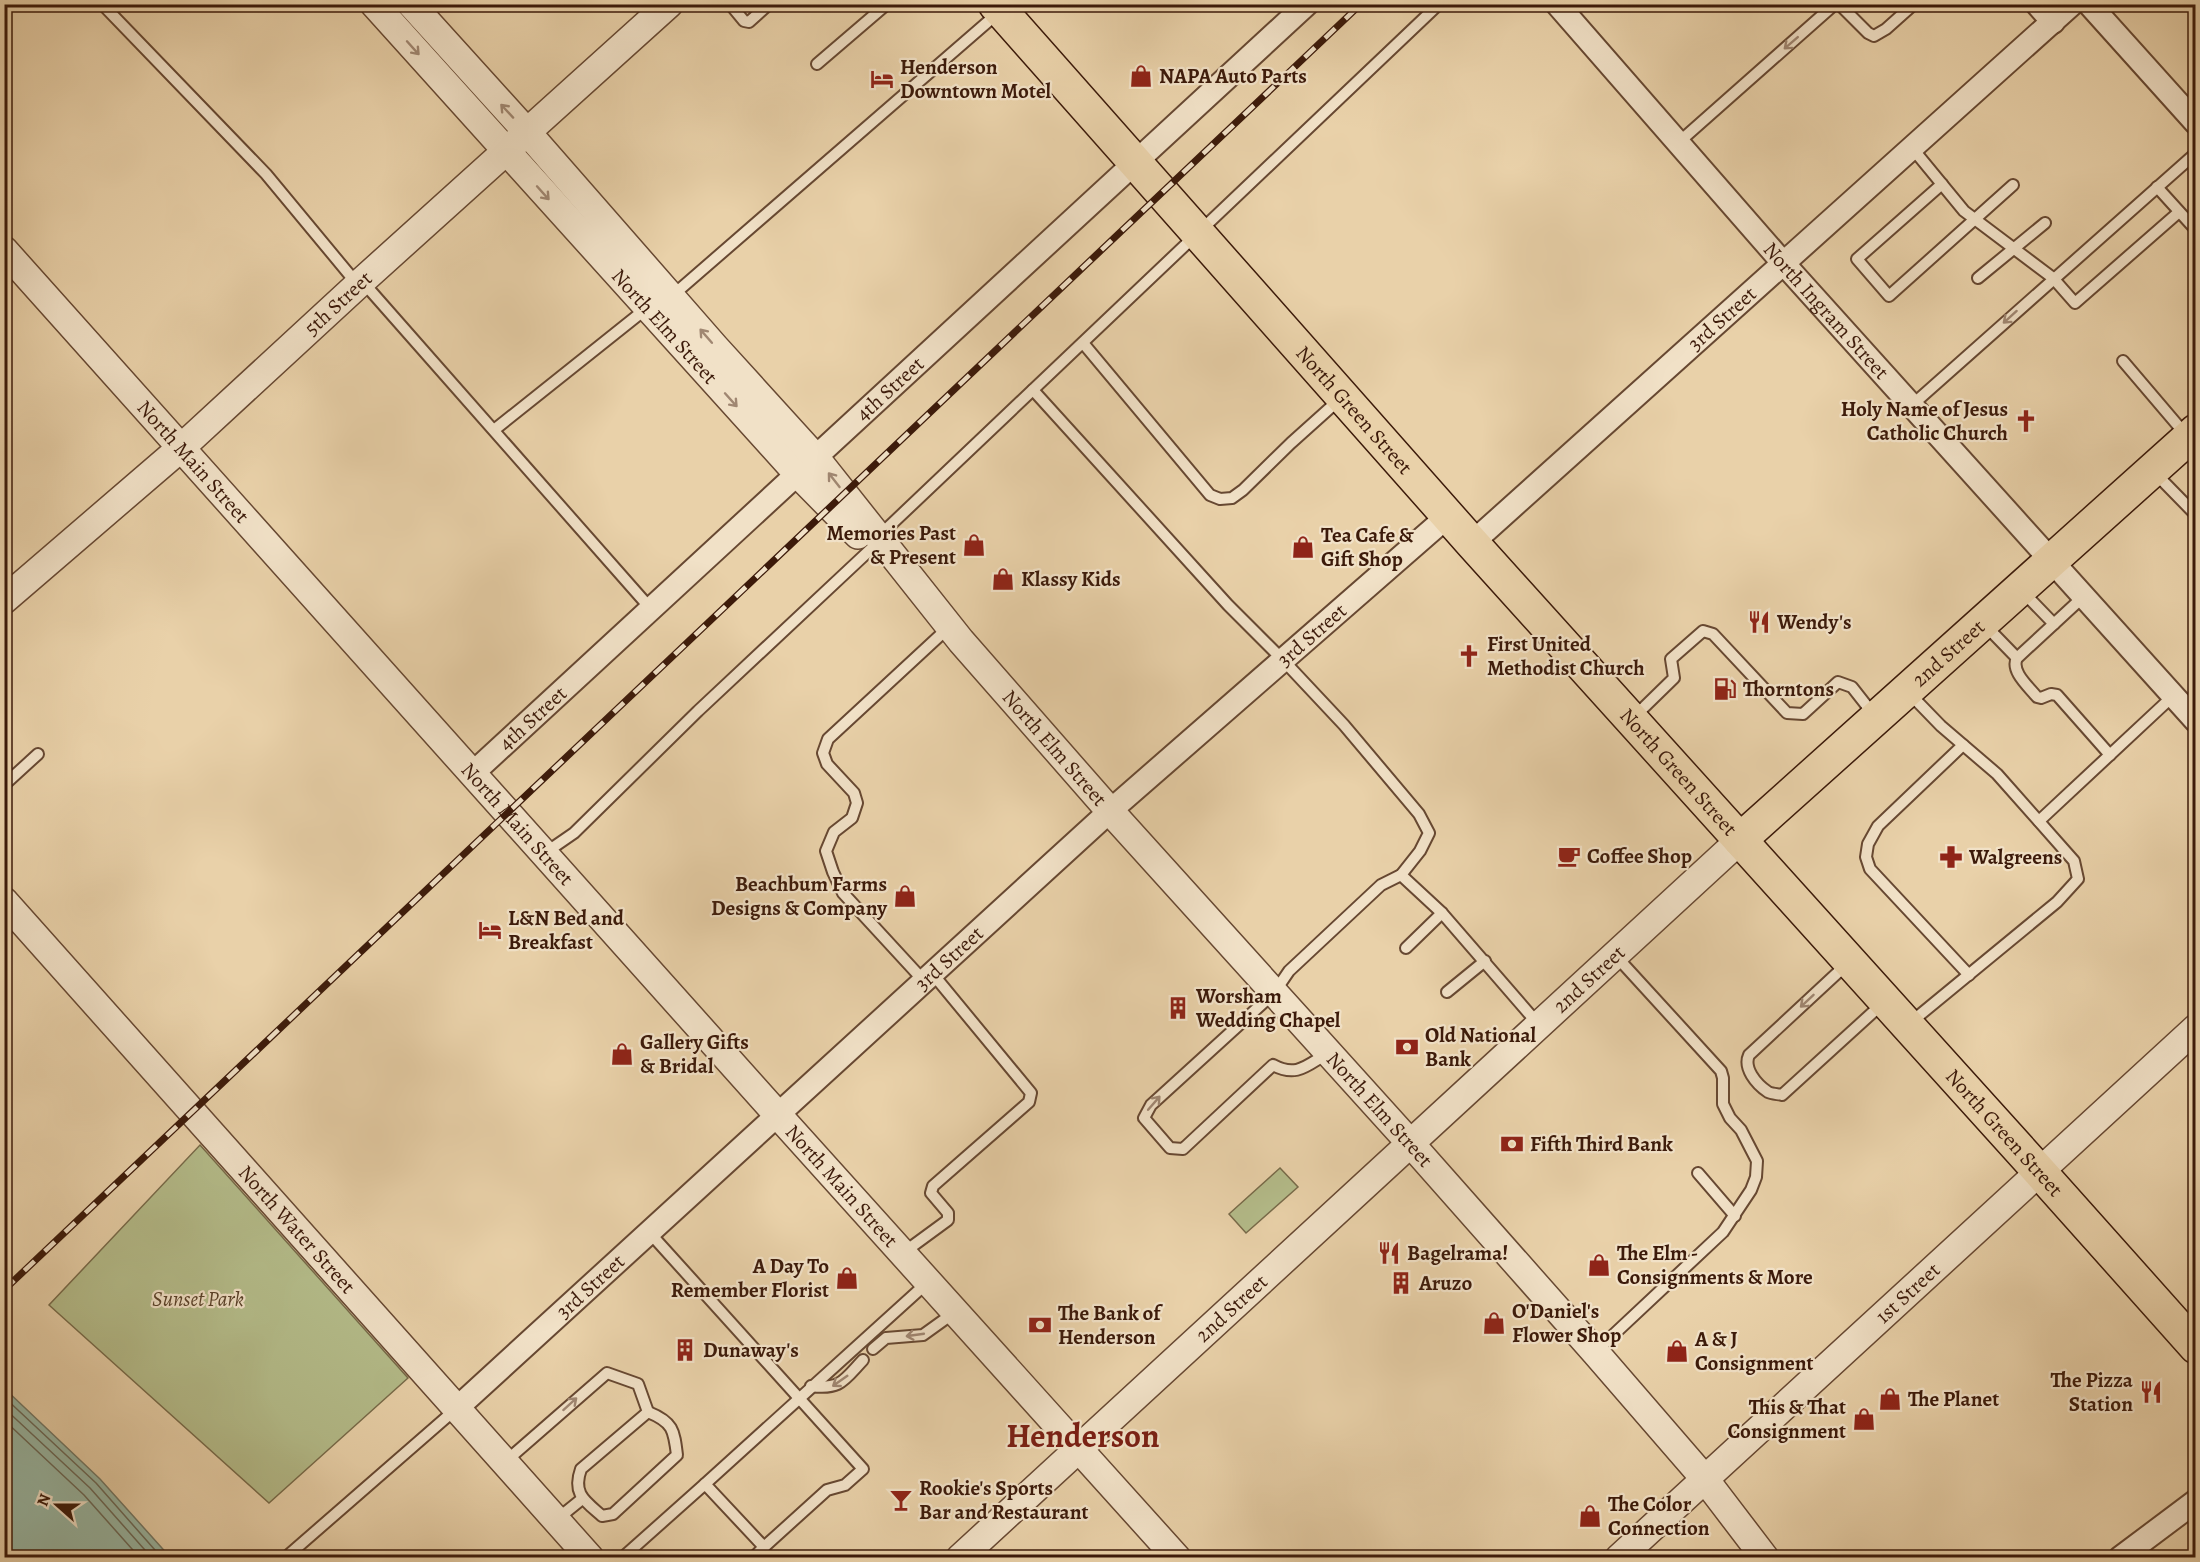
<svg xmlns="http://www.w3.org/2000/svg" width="2200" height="1562" viewBox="0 0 2200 1562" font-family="Alegreya,serif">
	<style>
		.green { fill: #b4bc8a; stroke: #786b4a; stroke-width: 1.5 }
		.water { fill: #98b7a4; stroke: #737866; stroke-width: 1.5 }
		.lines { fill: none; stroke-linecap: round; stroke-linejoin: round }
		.shore { stroke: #6a6857; stroke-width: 1.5 }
		.service-casing { stroke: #674832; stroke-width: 14 }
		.minor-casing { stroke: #674832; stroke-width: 26 }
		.tertiary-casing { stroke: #674832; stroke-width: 30 }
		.primary-casing { stroke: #3c1a0a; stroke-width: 36 }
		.service { stroke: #f1e1c7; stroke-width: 10 }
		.minor { stroke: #f1e1c7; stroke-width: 22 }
		.tertiary { stroke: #f1e1c7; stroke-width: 27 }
		.primary { stroke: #e9d1a9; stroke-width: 33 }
		.rail-casing { stroke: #3c1a0a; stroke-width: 7 }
		.rail { stroke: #f1e1c7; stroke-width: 4.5; stroke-dasharray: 14; stroke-linecap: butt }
		.oneway { stroke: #a08772 }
		.labels { text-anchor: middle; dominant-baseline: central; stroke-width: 4.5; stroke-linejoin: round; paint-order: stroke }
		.poi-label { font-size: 21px; font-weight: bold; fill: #3c1a0a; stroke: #f1e1c7; text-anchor: start }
		.street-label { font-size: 21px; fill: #3c1a0a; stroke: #f1e1c7 }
		.park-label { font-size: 21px; font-style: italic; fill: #5a422a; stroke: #f1e1c7 }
		.town-label { font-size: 33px; font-weight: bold; fill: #7a1f14; stroke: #f1e1c7 }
	</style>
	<rect width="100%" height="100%" fill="#e9d1a9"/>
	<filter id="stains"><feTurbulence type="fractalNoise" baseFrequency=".00333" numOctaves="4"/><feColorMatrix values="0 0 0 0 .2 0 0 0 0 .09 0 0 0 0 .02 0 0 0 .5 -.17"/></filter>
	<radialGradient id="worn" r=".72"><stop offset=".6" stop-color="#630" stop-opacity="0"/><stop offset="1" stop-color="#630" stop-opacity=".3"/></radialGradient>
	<!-- green -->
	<g class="green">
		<path d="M200,1145L408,1378L269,1503L49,1305Z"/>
		<path d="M1280,1168L1298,1187L1246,1233L1229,1214Z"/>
	</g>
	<!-- water -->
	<path class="water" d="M5,1389L100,1479L170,1557H5Z"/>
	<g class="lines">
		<!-- shore -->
		<g class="shore">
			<path d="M4,1397L96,1483L162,1558"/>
			<path d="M4,1408L90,1488L152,1558"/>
			<path d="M4,1420L84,1495L140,1558"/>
		</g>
		<!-- service casing -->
		<g class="service-casing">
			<g id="service">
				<path d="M102,4L266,174L358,285"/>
				<path d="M730,4L744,21L749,22L769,4"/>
				<path d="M1839,4L1868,33L1874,36L1886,29L1914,4"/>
				<path d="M817,64L887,4"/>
				<path d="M1678,143L1835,4"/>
				<path d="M1913,149L1964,211L2053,278L2075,303L2179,212"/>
				<path d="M1942,184L1857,259L1889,296L2013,185"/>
				<path d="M2157,187L2196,230"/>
				<path d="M1978,278L2045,223"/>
				<path d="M362,281L651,609"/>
				<path d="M672,296L998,13"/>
				<path d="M1083,343L1210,495L1220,499L1232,498L1243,490L1291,443L1340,399"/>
				<path d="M2123,361L2186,435"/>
				<path d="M1033,390L1228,605L1283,660L1344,725L1419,814L1429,833L1420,851L1401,875L1381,885L1289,971L1274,993L1151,1105L1144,1118L1170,1148L1183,1149L1273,1065C1297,1078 1307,1065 1328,1053"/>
				<path d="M1911,406L2196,153"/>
				<path d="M494,430L647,308"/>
				<path d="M2155,473L2196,515"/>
				<path d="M878,537L1439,4"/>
				<path d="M2023,592L2054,624"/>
				<path d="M2083,597L2017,658C2010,671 2029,687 2037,697L2041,698L2051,694L2057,695L2110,755"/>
				<path d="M1984,624L2017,658"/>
				<path d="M1909,693L1941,726L1997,774L2074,861L2078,879L2057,902L1910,1023"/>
				<path d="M1634,717L1674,678L1671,659L1703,631L1713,634L1787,713L1803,714L1838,682L1852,687L1874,715"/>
				<path d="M1963,745L1878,826L1868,844L1866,857L1870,869L1969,975"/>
				<path d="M4,785L38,754"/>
				<path d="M2039,821L2173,696"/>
				<path d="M545,853L574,833L698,711L871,549"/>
				<path d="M1401,875L1442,913L1539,1025"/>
				<path d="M1406,948L1442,913"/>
				<path d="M1847,964L1749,1055C1743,1068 1756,1084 1768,1092C1772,1094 1778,1094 1782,1095L1882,1004"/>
				<path d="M924,981L843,893L833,872L826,851L834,832L852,818L857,803L854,793L827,764L823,753L828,739L948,628"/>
				<path d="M1447,992L1485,961"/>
				<path d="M1698,1173L1735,1216"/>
				<path d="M649,1232L863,1469L845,1485L827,1490L764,1547"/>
				<path d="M903,1253L948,1220V1213L931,1193L933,1186L1029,1102L1031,1093L932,973"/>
				<path d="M873,1349L886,1338L923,1335L955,1312"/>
				<path d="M1595,1352L1723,1232L1751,1190L1756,1177L1757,1161L1741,1130L1730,1118L1723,1104V1078L1721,1071L1615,955"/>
				<path d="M811,1386C841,1390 844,1380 863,1360"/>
				<path d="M648,1412C673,1422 674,1430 677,1455L613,1514L602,1516C585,1501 572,1494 581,1469Z"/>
				<path d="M505,1462L607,1373L638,1384L648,1412"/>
				<path d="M705,1484L928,1282"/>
				<path d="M556,1520L582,1499"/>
				<path d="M285,1558L456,1409"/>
				<path d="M622,1558L705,1484L764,1547L753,1558"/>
			</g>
		</g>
		<!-- minor casing -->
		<g class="minor-casing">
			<g id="minor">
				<path id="s1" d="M1557,4L1784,264L2196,721"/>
				<path d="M2037,4L2053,22"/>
				<path d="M2089,4L2196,123"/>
				<path id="s2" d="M1472,543L2072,4"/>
				<path id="s3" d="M473,773L1307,4"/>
				<path id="s4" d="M456,1409L1110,811L1448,516"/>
				<path d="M2120,1558L2196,1501"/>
			</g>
		</g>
		<!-- tertiary casing -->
		<g class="tertiary-casing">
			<g id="tertiary">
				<path id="s5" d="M374,4L797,473L858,535"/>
				<path id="s6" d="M411,4L527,132L715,347L815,457L961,641L1110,811L1411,1144L1595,1352L1704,1478L1765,1558"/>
				<path id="s7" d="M4,250L777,1114L1177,1558"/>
				<path id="s8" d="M4,600L182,447L362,281L669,4"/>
				<path id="s9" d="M4,901L590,1558"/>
				<path id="s10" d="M960,1558L1740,840"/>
				<path id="s11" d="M1619,1558L2196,1028"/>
			</g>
		</g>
		<!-- primary casing -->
		<g class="primary-casing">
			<g id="primary">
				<path id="s12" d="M995,4L1472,543L2039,1171L2196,1347"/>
				<path id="s13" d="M1740,840L2196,431"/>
			</g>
		</g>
		<!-- service -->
		<use href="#service" class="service"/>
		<!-- minor -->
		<use href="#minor" class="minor"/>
		<!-- tertiary -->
		<use href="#tertiary" class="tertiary"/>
		<!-- primary -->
		<use href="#primary" class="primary"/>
		<!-- rail casing -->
		<g class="rail-casing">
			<path id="rail" d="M4,1290L1361,4"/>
		</g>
		<!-- rail -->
		<use href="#rail" class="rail"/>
	</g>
	<!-- one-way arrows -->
	<defs><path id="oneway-shaft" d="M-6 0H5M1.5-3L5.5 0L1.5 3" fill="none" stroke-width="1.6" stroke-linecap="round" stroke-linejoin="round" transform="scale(1.5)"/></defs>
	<g class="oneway">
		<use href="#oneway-shaft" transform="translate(1791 43) rotate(139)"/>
		<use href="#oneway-shaft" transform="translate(413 48) rotate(48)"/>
		<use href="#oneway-shaft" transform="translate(507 111) rotate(-133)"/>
		<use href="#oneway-shaft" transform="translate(543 193) rotate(48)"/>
		<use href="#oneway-shaft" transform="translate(2010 317) rotate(138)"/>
		<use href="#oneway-shaft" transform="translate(706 336) rotate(-131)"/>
		<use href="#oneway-shaft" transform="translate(731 400) rotate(48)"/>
		<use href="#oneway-shaft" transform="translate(834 480) rotate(-128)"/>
		<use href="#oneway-shaft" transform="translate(1807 1001) rotate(137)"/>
		<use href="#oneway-shaft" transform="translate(1154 1103) rotate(-49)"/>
		<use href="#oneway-shaft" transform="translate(915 1335) rotate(172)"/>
		<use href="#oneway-shaft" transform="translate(840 1381) rotate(145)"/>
		<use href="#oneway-shaft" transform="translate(570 1404) rotate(-42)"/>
	</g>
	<!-- icons -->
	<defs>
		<g id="shop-bare" transform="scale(1.8)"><path d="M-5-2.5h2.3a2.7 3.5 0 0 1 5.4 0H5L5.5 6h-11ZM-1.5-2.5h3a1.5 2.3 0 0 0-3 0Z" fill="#8f2418" stroke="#f1e1c7" stroke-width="2.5" paint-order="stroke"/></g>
		<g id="hotel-bare" transform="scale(1.8)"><path d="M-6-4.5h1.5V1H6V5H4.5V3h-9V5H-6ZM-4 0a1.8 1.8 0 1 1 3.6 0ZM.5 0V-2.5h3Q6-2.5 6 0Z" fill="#8f2418" stroke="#f1e1c7" stroke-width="2.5" paint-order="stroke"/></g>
		<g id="church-bare" transform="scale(1.8)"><path d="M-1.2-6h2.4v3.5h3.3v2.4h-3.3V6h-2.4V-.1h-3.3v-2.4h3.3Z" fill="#8f2418" stroke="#f1e1c7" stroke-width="2.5" paint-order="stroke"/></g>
		<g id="restaurant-bare" transform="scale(1.8)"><path d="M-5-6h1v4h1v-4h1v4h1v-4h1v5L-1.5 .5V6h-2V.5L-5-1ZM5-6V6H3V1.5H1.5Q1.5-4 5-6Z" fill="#8f2418" stroke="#f1e1c7" stroke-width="2.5" paint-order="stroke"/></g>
		<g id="fuel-bare" transform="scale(1.8)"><path d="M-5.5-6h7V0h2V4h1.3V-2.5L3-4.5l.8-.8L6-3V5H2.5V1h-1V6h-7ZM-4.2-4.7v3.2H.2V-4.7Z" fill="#8f2418" stroke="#f1e1c7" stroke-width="2.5" paint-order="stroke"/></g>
		<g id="cafe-bare" transform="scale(1.8)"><path d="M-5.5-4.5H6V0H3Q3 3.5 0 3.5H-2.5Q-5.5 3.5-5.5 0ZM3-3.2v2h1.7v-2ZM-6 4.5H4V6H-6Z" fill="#8f2418" stroke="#f1e1c7" stroke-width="2.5" paint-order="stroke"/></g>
		<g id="pharmacy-bare" transform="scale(1.8)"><path d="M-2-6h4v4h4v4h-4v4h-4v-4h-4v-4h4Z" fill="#8f2418" stroke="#f1e1c7" stroke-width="2.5" paint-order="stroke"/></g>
		<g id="building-bare" transform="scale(1.8)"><path d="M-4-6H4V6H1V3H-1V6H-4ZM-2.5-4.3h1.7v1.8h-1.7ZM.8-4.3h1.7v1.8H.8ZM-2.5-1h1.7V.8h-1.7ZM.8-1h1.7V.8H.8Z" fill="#8f2418" stroke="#f1e1c7" stroke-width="2.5" paint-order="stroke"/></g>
		<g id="bank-bare" transform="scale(1.8)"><path d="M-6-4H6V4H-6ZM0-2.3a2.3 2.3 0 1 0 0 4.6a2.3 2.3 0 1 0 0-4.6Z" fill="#8f2418" stroke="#f1e1c7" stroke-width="2.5" paint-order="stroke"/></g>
		<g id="bar-bare" transform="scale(1.8)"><path d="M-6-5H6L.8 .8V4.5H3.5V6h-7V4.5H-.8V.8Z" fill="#8f2418" stroke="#f1e1c7" stroke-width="2.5" paint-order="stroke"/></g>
	</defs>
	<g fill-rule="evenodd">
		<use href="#shop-bare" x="1141" y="76"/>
		<use href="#hotel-bare" x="882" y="79"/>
		<use href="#church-bare" x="2026" y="421"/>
		<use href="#shop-bare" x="974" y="545"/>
		<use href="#shop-bare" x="1303" y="547"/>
		<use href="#shop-bare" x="1003" y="579"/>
		<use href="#restaurant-bare" x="1759" y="622"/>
		<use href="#church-bare" x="1469" y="656"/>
		<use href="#fuel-bare" x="1725" y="689"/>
		<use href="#cafe-bare" x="1569" y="856"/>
		<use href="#pharmacy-bare" x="1951" y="857"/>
		<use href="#shop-bare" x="905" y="896"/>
		<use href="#hotel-bare" x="490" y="930"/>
		<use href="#building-bare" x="1178" y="1008"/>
		<use href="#bank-bare" x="1407" y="1047"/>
		<use href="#shop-bare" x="622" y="1054"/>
		<use href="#bank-bare" x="1512" y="1144"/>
		<use href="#restaurant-bare" x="1389" y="1253"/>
		<use href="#shop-bare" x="1599" y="1265"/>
		<use href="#shop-bare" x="847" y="1278"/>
		<use href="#building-bare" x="1401" y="1283"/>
		<use href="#shop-bare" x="1494" y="1323"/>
		<use href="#bank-bare" x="1040" y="1325"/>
		<use href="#building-bare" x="685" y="1350"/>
		<use href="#shop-bare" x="1677" y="1351"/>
		<use href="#restaurant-bare" x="2151" y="1392"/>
		<use href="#shop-bare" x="1890" y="1399"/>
		<use href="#shop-bare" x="1864" y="1419"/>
		<use href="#bar-bare" x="901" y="1500"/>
		<use href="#shop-bare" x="1590" y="1516"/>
	</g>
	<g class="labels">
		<!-- poi labels -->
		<g class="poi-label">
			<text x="900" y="67">Henderson<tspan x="900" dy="24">Downtown Motel</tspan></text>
			<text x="1159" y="76">NAPA Auto Parts</text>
			<text x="2008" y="409" text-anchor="end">Holy Name of Jesus<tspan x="2008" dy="24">Catholic Church</tspan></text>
			<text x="956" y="533" text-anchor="end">Memories Past<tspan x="956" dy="24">&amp; Present</tspan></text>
			<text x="1321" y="535">Tea Cafe &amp;<tspan x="1321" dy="24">Gift Shop</tspan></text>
			<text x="1021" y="579">Klassy Kids</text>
			<text x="1777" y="622">Wendy's</text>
			<text x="1487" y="644">First United<tspan x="1487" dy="24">Methodist Church</tspan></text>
			<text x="1743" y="689">Thorntons</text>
			<text x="1587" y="856">Coffee Shop</text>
			<text x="1969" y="857">Walgreens</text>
			<text x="887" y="884" text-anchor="end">Beachbum Farms<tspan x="887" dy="24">Designs &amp; Company</tspan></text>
			<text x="508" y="918">L&amp;N Bed and<tspan x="508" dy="24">Breakfast</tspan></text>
			<text x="1196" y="996">Worsham<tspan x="1196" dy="24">Wedding Chapel</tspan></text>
			<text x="1425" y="1035">Old National<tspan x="1425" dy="24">Bank</tspan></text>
			<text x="640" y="1042">Gallery Gifts<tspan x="640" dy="24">&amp; Bridal</tspan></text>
			<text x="1530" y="1144">Fifth Third Bank</text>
			<text x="1407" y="1253">Bagelrama!</text>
			<text x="1617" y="1253">The Elm -<tspan x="1617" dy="24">Consignments &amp; More</tspan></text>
			<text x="829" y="1266" text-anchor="end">A Day To<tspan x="829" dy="24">Remember Florist</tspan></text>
			<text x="1419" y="1283">Aruzo</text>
			<text x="1512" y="1311">O'Daniel's<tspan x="1512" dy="24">Flower Shop</tspan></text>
			<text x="1058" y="1313">The Bank of<tspan x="1058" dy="24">Henderson</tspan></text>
			<text x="1695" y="1339">A &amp; J<tspan x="1695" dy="24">Consignment</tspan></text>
			<text x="703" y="1350">Dunaway's</text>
			<text x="2133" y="1380" text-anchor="end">The Pizza<tspan x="2133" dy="24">Station</tspan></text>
			<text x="1908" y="1399">The Planet</text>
			<text x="1846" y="1407" text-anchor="end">This &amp; That<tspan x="1846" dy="24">Consignment</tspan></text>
			<text x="919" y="1488">Rookie's Sports<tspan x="919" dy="24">Bar and Restaurant</tspan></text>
			<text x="1608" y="1504">The Color<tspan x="1608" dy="24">Connection</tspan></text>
		</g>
		<!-- street labels -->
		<g class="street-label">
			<text stroke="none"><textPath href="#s8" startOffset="447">5th Street</textPath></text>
			<text stroke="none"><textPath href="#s1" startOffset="408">North Ingram Street</textPath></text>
			<text stroke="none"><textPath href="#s2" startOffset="336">3rd Street</textPath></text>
			<text stroke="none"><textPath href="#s5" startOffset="434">North Elm Street</textPath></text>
			<text stroke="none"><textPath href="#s3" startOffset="567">4th Street</textPath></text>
			<text stroke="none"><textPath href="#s12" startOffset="542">North Green Street</textPath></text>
			<text stroke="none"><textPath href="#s7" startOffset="284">North Main Street</textPath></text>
			<text stroke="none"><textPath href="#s4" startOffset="1154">3rd Street</textPath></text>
			<text stroke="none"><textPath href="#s13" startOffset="280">2nd Street</textPath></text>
			<text stroke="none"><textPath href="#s3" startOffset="81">4th Street</textPath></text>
			<text stroke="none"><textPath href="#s6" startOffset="984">North Elm Street</textPath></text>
			<text stroke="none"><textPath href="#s12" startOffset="1028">North Green Street</textPath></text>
			<text stroke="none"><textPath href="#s7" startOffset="770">North Main Street</textPath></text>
			<text stroke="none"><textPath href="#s4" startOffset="668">3rd Street</textPath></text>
			<text stroke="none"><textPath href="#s10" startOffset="855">2nd Street</textPath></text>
			<text stroke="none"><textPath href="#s6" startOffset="1470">North Elm Street</textPath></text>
			<text stroke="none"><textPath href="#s12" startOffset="1514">North Green Street</textPath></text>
			<text stroke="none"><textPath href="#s7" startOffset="1256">North Main Street</textPath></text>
			<text stroke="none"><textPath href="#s9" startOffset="440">North Water Street</textPath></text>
			<text stroke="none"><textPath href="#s4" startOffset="182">3rd Street</textPath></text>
			<text stroke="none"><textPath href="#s11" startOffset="392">1st Street</textPath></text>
			<text stroke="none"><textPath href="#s10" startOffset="369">2nd Street</textPath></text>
		</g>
		<!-- park labels -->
		<g class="park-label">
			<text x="198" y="1299">Sunset Park</text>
		</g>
		<!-- town labels -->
		<g class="town-label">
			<text x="1083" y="1435">Henderson</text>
		</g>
	</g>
	<!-- margin -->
	<rect width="2200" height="1562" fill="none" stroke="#e9d1a9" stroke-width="24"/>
	<rect x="6" y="6" width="2188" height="1550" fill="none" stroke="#3c1a0a" stroke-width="3"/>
	<rect x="12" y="12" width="2176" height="1538" fill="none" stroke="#3c1a0a" stroke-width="1.5"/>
	<!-- north arrow -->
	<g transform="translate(57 1505) rotate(291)" stroke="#f1e1c7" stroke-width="4.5" paint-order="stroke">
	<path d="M0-4.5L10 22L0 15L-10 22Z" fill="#3c1a0a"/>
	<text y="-9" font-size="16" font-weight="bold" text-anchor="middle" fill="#3c1a0a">N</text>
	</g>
	<rect width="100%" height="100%" filter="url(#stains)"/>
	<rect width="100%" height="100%" fill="url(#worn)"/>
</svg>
